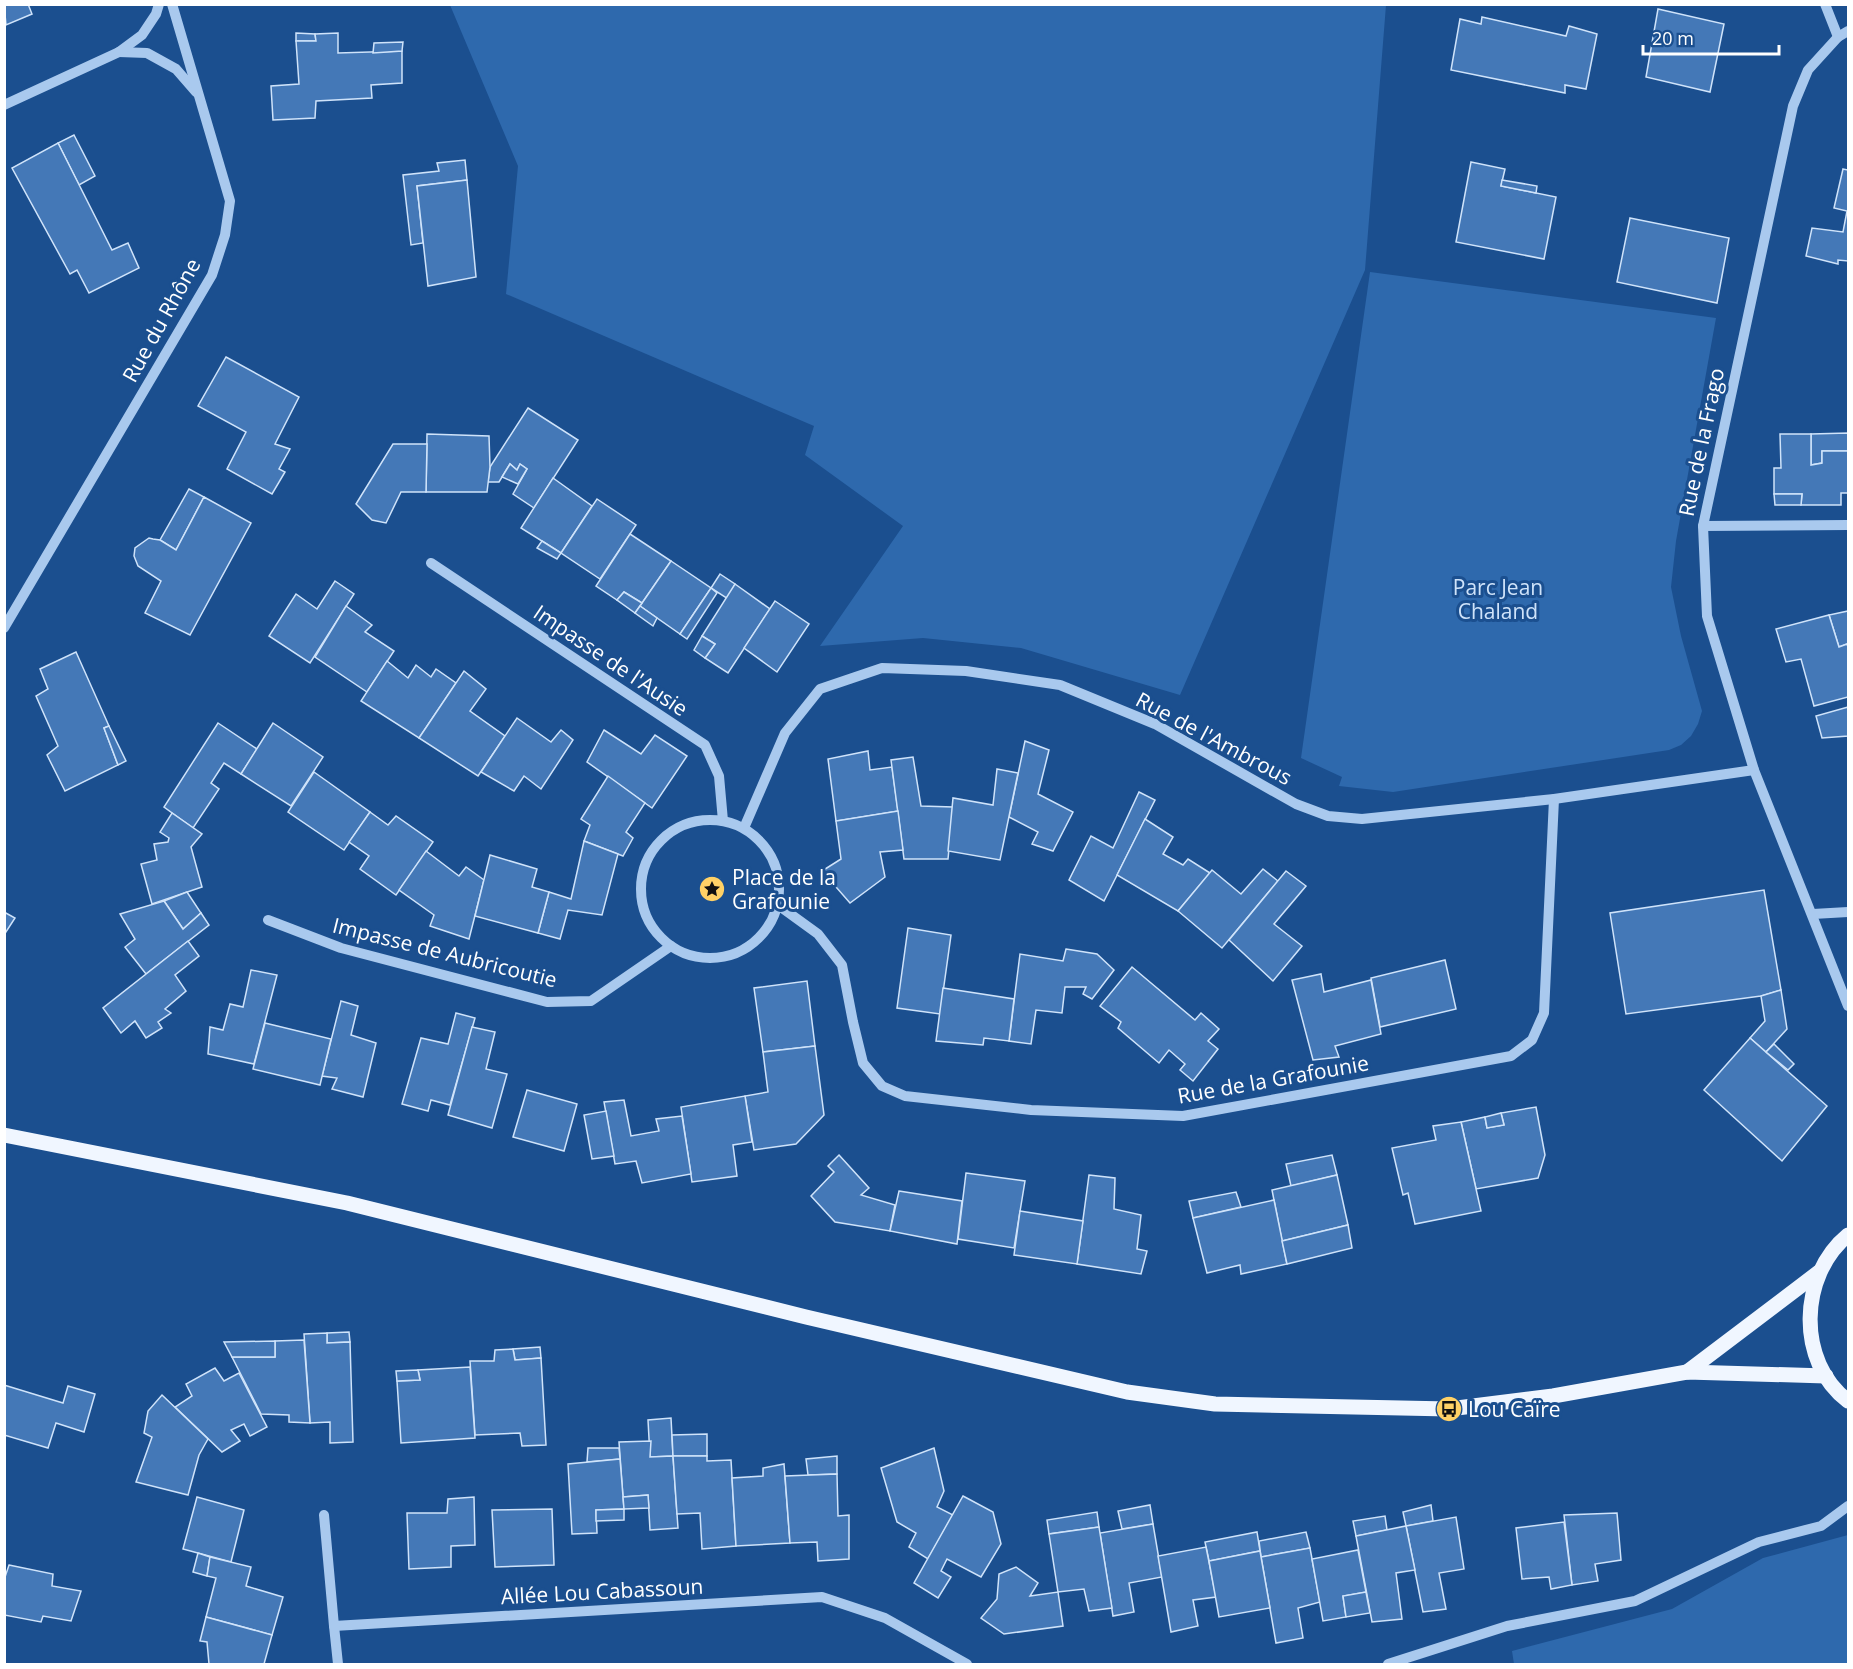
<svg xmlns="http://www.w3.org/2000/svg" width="1853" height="1669" viewBox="0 0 1853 1669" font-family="'Open Sans',sans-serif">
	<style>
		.green { fill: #2e69ad }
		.building { fill: #4478b7; stroke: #cfe3fa; stroke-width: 1.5 }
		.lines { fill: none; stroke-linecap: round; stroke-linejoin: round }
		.minor { stroke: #a9c9ee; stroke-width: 10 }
		.major { stroke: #f0f6ff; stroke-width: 15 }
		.labels { text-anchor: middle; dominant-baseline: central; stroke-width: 6; stroke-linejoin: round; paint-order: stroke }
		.street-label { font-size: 21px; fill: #fff; stroke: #1b4f8f }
		.park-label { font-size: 21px; fill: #cfe3fa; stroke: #1b4f8f }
		.poi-label { font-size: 21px; fill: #fff; stroke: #1b4f8f; text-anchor: start }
	</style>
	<rect width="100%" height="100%" fill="#1b4f8f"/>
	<!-- green -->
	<g class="green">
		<path d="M450,5H1386L1365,270L1180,695L1021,648L923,638L820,646L903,526L805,455L814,426L506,294L518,166Z"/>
		<path d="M1370,272L1716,318L1676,541L1671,587L1681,636L1702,711L1698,724L1691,736L1681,745L1669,750L1393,792L1339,786L1342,777L1301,758Z"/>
		<path d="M1848,1535V1664H1514L1512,1651L1672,1609L1763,1558Z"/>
	</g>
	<!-- building -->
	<g class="building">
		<path d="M4,4H28L32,14L6,25Z"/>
		<path d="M1658,9L1724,24L1710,92L1646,77Z"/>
		<path d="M1482,17L1566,36L1569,26L1597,34L1586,89L1565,85V93L1451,70L1460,19L1481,24Z"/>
		<path d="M296,33L315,34L316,41H296Z"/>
		<path d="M338,33V53L402,51V83L371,85L372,98L316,101L315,118L273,120L271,86L299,84L296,41H316L315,34Z"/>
		<path d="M403,42L402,51L373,53L374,43Z"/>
		<path d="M74,135L95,176L79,185L58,143Z"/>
		<path d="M58,143L112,250L128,243L139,268L89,293L77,270L70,274L12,168Z"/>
		<path d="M465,160L467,180L417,186L423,243L411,245L403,175L439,171L437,163Z"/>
		<path d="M1471,162L1505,169L1501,186L1556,197L1544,259L1456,242Z"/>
		<path d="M1843,169L1848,170V261L1838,260V264L1806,256L1812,228L1843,232L1847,211L1834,208Z"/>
		<path d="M467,180L476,277L428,286L417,186Z"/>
		<path d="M1502,180L1537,186L1536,193L1501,186Z"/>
		<path d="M1630,218L1729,238L1717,303L1617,282Z"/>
		<path d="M226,357L299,397L275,444L290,449L279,469L285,472L272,494L227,469L246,432L198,406Z"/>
		<path d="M528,408L578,440L534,508L513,494L527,469L520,464L517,470L510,464L499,482H488L490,467Z"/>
		<path d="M1848,433V451H1822V463L1811,465V434Z"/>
		<path d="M427,434L489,436L490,467L487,492H426Z"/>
		<path d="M1780,434H1811V465L1822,463V451H1848V493H1841V505H1801L1802,494H1774V468H1781Z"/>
		<path d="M393,444H427L426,492H401L386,523L372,520L356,504Z"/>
		<path d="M510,464L517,470L520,464L527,469L518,484L502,477Z"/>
		<path d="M553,478L592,506L561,553L521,528Z"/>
		<path d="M189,489L204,497L176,550L160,540Z"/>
		<path d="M1774,494H1802L1801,505H1775Z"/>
		<path d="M204,497L251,523L190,635L145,613L161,581L138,566L134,556L135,548L149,538L153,539L160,540L176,550Z"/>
		<path d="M597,499L636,525L600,579L561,553Z"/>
		<path d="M630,534L671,561L642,603L624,592L617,600L596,586Z"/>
		<path d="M542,541L561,553L557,559L537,548Z"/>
		<path d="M671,561L711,588L680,634L640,606Z"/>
		<path d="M720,574L735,584L728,599L711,588Z"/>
		<path d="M335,581L354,594L310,663L269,636L296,594L317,609Z"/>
		<path d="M735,584L770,609L728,673L705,658L715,644L702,636Z"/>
		<path d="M711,588L717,593L687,639L680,634Z"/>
		<path d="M624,592L642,603L635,613L617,600Z"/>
		<path d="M775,601L809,624L777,672L744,648Z"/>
		<path d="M346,606L372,625L365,632L394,651L367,692L315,657Z"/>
		<path d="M640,606L657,618L653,626L635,613Z"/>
		<path d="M1848,611V647L1847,644L1839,647L1829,615Z"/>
		<path d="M1829,615L1839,647L1847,644L1848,647V697L1814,706L1801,659L1786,662L1776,629Z"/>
		<path d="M702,636L715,644L705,658L694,650Z"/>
		<path d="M76,652L109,726L104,728L118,765L65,791L47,755L58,746L36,696L48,689L40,669Z"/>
		<path d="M387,661L408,678L416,665L431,677L436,669L456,683L419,738L361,701Z"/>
		<path d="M464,671L486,689L470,711L505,736L478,776L419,738Z"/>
		<path d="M1848,707V736L1822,738L1816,716Z"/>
		<path d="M517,718L551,742L561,730L573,740L541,789L524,776L514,791L481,772Z"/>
		<path d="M218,723L257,749L241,774L224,763L211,783L219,789L193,828L164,807Z"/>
		<path d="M273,723L323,757L291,806L241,774Z"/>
		<path d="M109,726L126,761L118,765L104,728Z"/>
		<path d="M604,730L641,754L655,735L687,756L652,808L587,762Z"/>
		<path d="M1025,741L1049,750L1038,794L1073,812L1053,851L1032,844L1038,832L1009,817Z"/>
		<path d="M868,751L870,770L892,767L898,811L836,821L828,759Z"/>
		<path d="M913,757L921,806L953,807L948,859H904L891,760Z"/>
		<path d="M997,769L1018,773L1000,860L948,851L953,798L993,805Z"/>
		<path d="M314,772L370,812L344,850L288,812Z"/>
		<path d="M608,776L645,803L626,832L633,838L623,856L584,841L590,825L581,819Z"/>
		<path d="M1139,792L1155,800L1104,901L1069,880L1091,836L1113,848Z"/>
		<path d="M898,811L903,850L880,852L885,877L850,903L822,871L841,859L836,821Z"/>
		<path d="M370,812L388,825L396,816L433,842L396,895L360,869L369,856L349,842Z"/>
		<path d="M172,813L202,834L191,847L202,887L152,904L141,864L157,860L154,844L168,842L169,838L160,832Z"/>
		<path d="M1145,819L1173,837L1163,854L1183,865L1188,859L1210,873L1178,911L1117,875Z"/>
		<path d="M584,841L618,854L602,915L568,910L560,939L538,933L549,892L571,899Z"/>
		<path d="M426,851L459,876L466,867L484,880L469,939L430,926L434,915L399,890Z"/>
		<path d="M490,855L537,869L532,887L549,892L538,933L475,916Z"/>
		<path d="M1263,869L1278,881L1222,948L1178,911L1212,870L1241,894Z"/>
		<path d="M1286,871L1306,886L1274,924L1302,946L1273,981L1229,940Z"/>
		<path d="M1764,890L1781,990L1761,996L1626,1014L1610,913Z"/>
		<path d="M187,892L201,913L183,929L164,901Z"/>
		<path d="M164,901L183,929L201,913L209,925L146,974L125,947L135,939L120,914Z"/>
		<path d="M4,912L15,918L4,935Z"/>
		<path d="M908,928L951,935L940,1014L897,1008Z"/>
		<path d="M188,941L199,956L175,975L186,991L165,1009L171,1013L158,1022L162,1028L146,1038L135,1021L121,1033L103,1008Z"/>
		<path d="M1066,949L1097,954L1114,970L1092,999L1083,994L1086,987H1065L1062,1013L1036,1010L1031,1044L1009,1041L1020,954L1063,961Z"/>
		<path d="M1445,960L1456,1009L1380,1027L1371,978Z"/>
		<path d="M1132,967L1195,1020L1201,1013L1219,1029L1208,1041L1218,1049L1193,1081L1180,1070L1185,1064L1169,1050L1159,1063L1118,1028L1121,1022L1100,1006Z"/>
		<path d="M251,970L277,975L254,1064L208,1054L210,1027L223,1030L230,1004L243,1007Z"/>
		<path d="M1321,974L1324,992L1371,980L1381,1034L1335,1046L1339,1057L1313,1060L1292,980Z"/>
		<path d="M807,981L815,1046L763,1052L754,988Z"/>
		<path d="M943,988L1014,999L1009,1041L984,1038L983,1045L936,1041Z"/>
		<path d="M1781,990L1787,1029L1766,1052L1750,1038L1765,1021L1761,996Z"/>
		<path d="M341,1001L358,1006L351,1035L376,1043L363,1097L332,1089L337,1078L322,1076Z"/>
		<path d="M456,1013L475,1018L450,1105L431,1100L428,1111L402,1104L421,1038L448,1044Z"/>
		<path d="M265,1023L331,1039L320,1085L253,1069Z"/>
		<path d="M472,1027L495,1032L486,1069L507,1074L492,1128L448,1115Z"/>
		<path d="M1750,1038L1827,1106L1782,1161L1704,1090Z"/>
		<path d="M1774,1044L1794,1064L1788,1070L1766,1052Z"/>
		<path d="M815,1046L824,1115L796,1144L754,1150L745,1096L768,1092L763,1052Z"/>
		<path d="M527,1090L577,1104L564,1151L513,1137Z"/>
		<path d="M745,1096L752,1142L733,1145L737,1176L692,1182L681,1107Z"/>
		<path d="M624,1100L631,1136L659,1131L656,1119L682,1116L691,1174L642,1183L636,1161L615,1164L604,1102Z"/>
		<path d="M1536,1107L1545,1155L1538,1178L1476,1189L1461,1122L1485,1117L1487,1128L1504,1125L1501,1113Z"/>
		<path d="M606,1111L614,1156L592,1159L584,1115Z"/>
		<path d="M1501,1113L1504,1125L1487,1128L1485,1117Z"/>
		<path d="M1461,1122L1481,1211L1415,1224L1408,1193L1403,1195L1392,1148L1436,1140L1433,1126Z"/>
		<path d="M839,1155L869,1188L861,1195L895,1205L890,1231L835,1222L811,1196L834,1172L828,1166Z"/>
		<path d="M1332,1155L1337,1175L1291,1186L1286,1164Z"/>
		<path d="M966,1173L1025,1181L1014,1248L958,1239Z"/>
		<path d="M1089,1175L1115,1178L1114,1209L1141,1215L1137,1249L1147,1251L1141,1274L1077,1264Z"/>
		<path d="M1337,1175L1348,1225L1282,1241L1272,1190Z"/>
		<path d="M899,1191L962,1201L957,1244L890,1231Z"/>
		<path d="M1236,1192L1241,1207L1193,1218L1189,1201Z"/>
		<path d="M1274,1200L1287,1264L1241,1274L1240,1265L1207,1273L1193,1218Z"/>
		<path d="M1020,1211L1083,1221L1077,1264L1014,1255Z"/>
		<path d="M1348,1225L1352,1248L1287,1264L1282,1241Z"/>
		<path d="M349,1332L350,1342L327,1343V1333Z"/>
		<path d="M327,1333V1343L350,1342L353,1442L330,1443V1422L310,1423L304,1334Z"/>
		<path d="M304,1340L310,1423L289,1422V1415L261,1414L232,1357H275V1341Z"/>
		<path d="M275,1341V1357H232L224,1342Z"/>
		<path d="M540,1347L541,1358L515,1360L513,1349Z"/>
		<path d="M513,1349L515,1360L541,1358L546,1445L522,1446L520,1433L475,1435L470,1361H494L495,1350Z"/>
		<path d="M470,1367L475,1438L401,1443L397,1381L420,1380L418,1370Z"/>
		<path d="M215,1368L224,1381L239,1373L267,1427L250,1436L244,1424L231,1430L240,1441L222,1452L175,1407L192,1396L186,1384Z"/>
		<path d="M418,1370L420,1380L397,1381L396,1371Z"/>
		<path d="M4,1385L63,1403L68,1386L95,1394L84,1432L56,1423L48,1448L4,1435Z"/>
		<path d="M162,1395L208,1439L199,1455L188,1495L136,1482L152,1437L144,1433L148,1411Z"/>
		<path d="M671,1418L673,1456L650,1457L648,1420Z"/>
		<path d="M707,1434V1456H673L672,1435Z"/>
		<path d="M651,1441L650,1457L673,1456L678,1528L650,1530L648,1495L623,1497L619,1442Z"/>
		<path d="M588,1448H619L620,1459L587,1462Z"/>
		<path d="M934,1448L944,1491L937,1507L953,1515L928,1559L909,1547L916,1533L897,1522L881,1468Z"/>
		<path d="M673,1456H707V1461L731,1460L736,1546L702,1549L700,1513L677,1514Z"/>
		<path d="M837,1456V1474L808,1475L806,1459Z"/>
		<path d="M620,1459L624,1509L596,1510L597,1533L572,1534L568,1464Z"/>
		<path d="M784,1464L790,1543L736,1546L732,1478L763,1476V1468Z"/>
		<path d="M837,1474L838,1516L849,1515V1559L818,1561L817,1542L790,1543L785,1476Z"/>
		<path d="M648,1495L649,1508L624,1509L623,1497Z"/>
		<path d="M963,1496L993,1512L1001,1544L981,1577L947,1559L941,1571L951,1577L938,1598L914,1583Z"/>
		<path d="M197,1497L244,1510L231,1562L183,1549Z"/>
		<path d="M474,1497L475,1545L451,1546V1567L409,1569L407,1513H447L448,1499Z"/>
		<path d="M1150,1505L1153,1524L1122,1529L1118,1511Z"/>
		<path d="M1431,1505L1433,1521L1406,1526L1403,1512Z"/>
		<path d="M552,1509L554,1565L495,1567L492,1510Z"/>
		<path d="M624,1509V1520L596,1521V1510Z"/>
		<path d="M1097,1512L1099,1527L1049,1534L1047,1520Z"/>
		<path d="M1617,1513L1621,1560L1595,1564L1598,1581L1572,1585L1564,1515Z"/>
		<path d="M1385,1516L1387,1530L1356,1536L1353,1521Z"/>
		<path d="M1456,1517L1464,1569L1439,1573L1446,1609L1423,1612L1406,1526Z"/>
		<path d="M1564,1522L1572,1585L1551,1589L1549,1577L1522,1579L1516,1528Z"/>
		<path d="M1153,1524L1162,1577L1129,1583L1134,1612L1113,1616L1100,1533Z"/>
		<path d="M1406,1526L1415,1570L1396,1573L1402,1619L1372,1622L1356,1536Z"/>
		<path d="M1099,1527L1112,1608L1089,1611L1084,1589L1058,1592L1049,1534Z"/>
		<path d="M1257,1532L1260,1551L1209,1561L1205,1542Z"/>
		<path d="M1306,1532L1310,1548L1261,1557L1259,1541Z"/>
		<path d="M1206,1547L1216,1597L1193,1600L1198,1626L1171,1632L1158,1556Z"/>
		<path d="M1310,1548L1320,1602L1298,1608L1303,1638L1276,1643L1261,1557Z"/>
		<path d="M1358,1550L1366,1592L1343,1596L1346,1617L1323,1621L1312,1559Z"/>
		<path d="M1260,1551L1270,1608L1219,1617L1209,1561Z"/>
		<path d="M198,1553L210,1557L207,1576L193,1572Z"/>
		<path d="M210,1557L251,1567L246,1586L283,1597L272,1635L206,1617L216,1578L207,1576Z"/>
		<path d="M9,1565L53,1574L52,1586L81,1591L71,1621L43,1616L41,1622L4,1615V1580Z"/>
		<path d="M1016,1567L1038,1583L1030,1596L1058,1592L1063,1626L1004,1634L981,1618L997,1599L999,1574Z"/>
		<path d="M1366,1592L1370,1613L1346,1617L1343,1596Z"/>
		<path d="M206,1617L272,1635L264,1664H209L207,1642L200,1641Z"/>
	</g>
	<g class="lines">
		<!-- minor -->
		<g class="minor">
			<path d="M1825,4L1838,37"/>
			<path d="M1848,31L1838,37L1808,70L1793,106L1703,526L1707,616L1754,770L1848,1006"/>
			<path d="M119,52L147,53L176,69L196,92"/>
			<path d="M4,105L119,52L142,35L156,14L159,4"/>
			<path d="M1703,526L1848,525"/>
			<path d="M431,563L705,745L719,776L723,821"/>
			<path d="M4,628L212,275L225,235L230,201L172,4"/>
			<circle cx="710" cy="889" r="69"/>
			<path d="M744,828L785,733L820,689L882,668L966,671L1060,685L1155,724L1296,804L1328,816L1362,819L1554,799L1754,770"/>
			<path d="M778,905L818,934L842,965L853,1022L863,1063L882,1086L905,1096L1031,1110L1183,1116L1511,1056L1532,1040L1544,1013L1554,799"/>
			<path d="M1813,914L1848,912"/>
			<path d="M268,920L341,948L547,1002L591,1001L671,946"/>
			<path d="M324,1515L334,1626L822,1597L885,1618L967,1664"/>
			<path d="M334,1626L338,1664"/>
			<path d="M1388,1664L1507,1626L1635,1601L1759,1542L1821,1526L1848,1506"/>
		</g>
		<!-- major -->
		<g class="major">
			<path d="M4,1135L347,1203L806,1317L1127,1392L1215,1404L1449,1409L1553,1396L1687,1372L1826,1376"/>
			<path d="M1848,1235C1799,1275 1796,1362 1848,1401"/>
			<path d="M1687,1372L1819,1272"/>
		</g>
	</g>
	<!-- icons -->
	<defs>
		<g id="sight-disc" transform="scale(1.35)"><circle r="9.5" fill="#ffd166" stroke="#1b4f8f"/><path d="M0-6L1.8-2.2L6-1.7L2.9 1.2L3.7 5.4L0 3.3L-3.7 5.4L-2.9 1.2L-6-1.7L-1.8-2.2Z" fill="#111"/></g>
		<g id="bus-disc" transform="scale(1.35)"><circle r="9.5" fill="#ffd166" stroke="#1b4f8f"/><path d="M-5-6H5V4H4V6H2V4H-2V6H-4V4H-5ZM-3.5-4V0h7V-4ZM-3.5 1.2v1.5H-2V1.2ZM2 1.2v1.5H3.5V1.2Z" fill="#111"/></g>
	</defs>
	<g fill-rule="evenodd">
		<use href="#sight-disc" x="712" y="889"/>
		<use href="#bus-disc" x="1449" y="1409"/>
	</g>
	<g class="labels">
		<!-- street labels -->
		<g class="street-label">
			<text transform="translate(161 320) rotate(-61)">Rue du Rhône</text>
			<text transform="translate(1701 442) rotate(-78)">Rue de la Frago</text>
			<text transform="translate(611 660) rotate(34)">Impasse de l'Ausie</text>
			<text transform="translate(1214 738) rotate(28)">Rue de l'Ambrous</text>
			<text transform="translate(445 952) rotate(14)">Impasse de Aubricoutie</text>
			<text transform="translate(1273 1079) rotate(-10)">Rue de la Grafounie</text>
			<text transform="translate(602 1591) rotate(-3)">Allée Lou Cabassoun</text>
		</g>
		<!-- park labels -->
		<g class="park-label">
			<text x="1498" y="587">Parc Jean<tspan x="1498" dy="24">Chaland</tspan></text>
		</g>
		<!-- poi labels -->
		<g class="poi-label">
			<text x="732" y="877">Place de la<tspan x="732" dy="24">Grafounie</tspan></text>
			<text x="1468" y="1409">Lou Caïre</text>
		</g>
	</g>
	<!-- border -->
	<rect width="1853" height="1669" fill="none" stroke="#ffffff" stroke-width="12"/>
	<!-- scale -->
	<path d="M1643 45v9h136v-9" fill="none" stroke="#ffffff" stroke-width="3"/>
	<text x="1652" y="45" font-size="18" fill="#ffffff" stroke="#1b4f8f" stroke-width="4.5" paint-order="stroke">20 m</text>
</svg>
